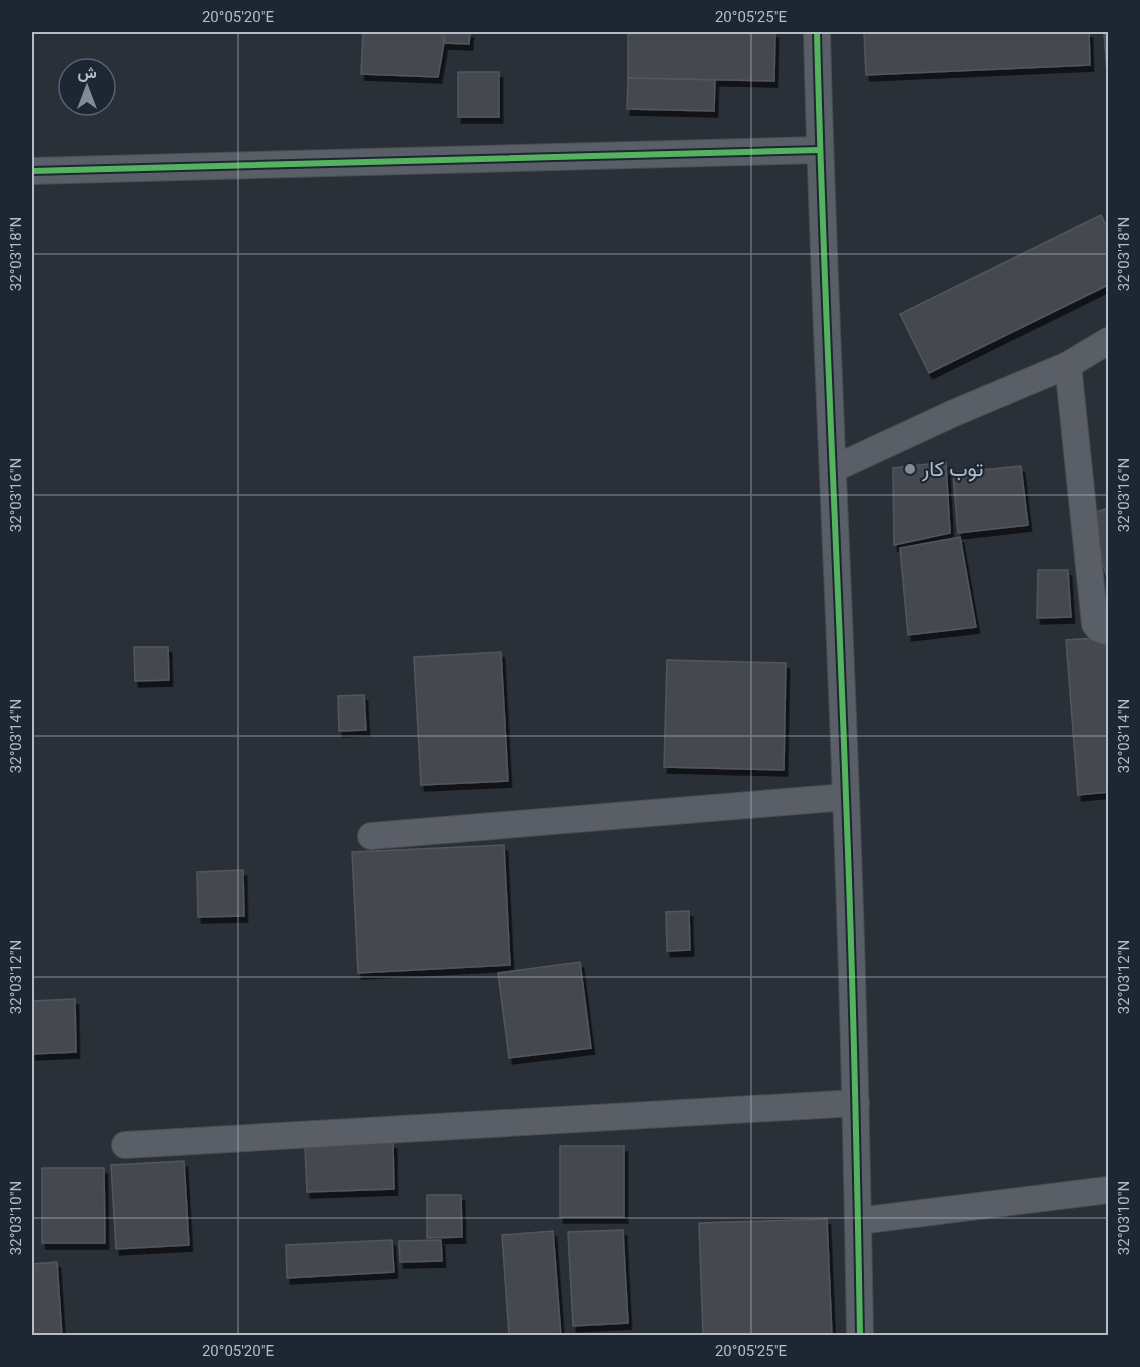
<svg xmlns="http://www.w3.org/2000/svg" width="1140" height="1367" viewBox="0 0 1140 1367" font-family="Roboto,Vazirmatn,sans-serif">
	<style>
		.building { fill: #444950; stroke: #52575f; stroke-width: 1.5; filter: url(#shadow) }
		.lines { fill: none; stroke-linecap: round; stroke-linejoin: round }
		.minor-casing { stroke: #484c53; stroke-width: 28 }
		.minor { stroke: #5a5e66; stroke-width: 26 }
		.cycleway-casing { stroke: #1d2633; stroke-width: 10 }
		.cycleway { stroke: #56b35d; stroke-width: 6 }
		.ticks { fill: none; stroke: #b4bcc9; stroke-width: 1.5; stroke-opacity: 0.45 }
		.poi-dot { fill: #848b96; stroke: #1d2633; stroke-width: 2 }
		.labels { text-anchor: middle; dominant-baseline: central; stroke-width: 4.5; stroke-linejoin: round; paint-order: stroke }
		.poi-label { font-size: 21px; fill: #b4bcc9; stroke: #1d2633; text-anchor: start }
		.neatline { fill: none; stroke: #b4bcc9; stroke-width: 2 }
		.ticks-label { font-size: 15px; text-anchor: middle; fill: #b4bcc9 }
	</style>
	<defs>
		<filter id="shadow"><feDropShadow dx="3.5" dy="6" stdDeviation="0" flood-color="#0009"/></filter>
	</defs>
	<rect width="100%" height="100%" fill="#2a3038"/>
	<!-- building -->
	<g class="building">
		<path d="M363,32H441L444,43L438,77L361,74Z"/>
		<path d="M444,32H470L469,44L444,43Z"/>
		<path d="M628,32H775L774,81L628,78Z"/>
		<path d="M864,32H1089L1090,65L866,75Z"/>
		<path d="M1104,32H1108V73L1107,74Z"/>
		<rect x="458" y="72" width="41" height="45"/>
		<path d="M628,78L715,80L714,111L627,109Z"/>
		<path d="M1101,215L1108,229V285L929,373L900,314Z"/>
		<path d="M946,462L950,533L894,545L893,468Z"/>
		<path d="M1021,466L1028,525L958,533L953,473Z"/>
		<path d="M1108,508V580L1087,515Z"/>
		<path d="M960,537L976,627L908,635L900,548Z"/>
		<path d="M1038,570H1068L1071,617L1037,618Z"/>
		<path d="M1108,637V792L1078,795L1066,640Z"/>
		<path d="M134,647H168L169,680L135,681Z"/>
		<path d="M501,652L508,781L421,785L414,657Z"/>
		<path d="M667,660L786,663L784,770L664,767Z"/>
		<path d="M364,695L366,730L339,731L338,696Z"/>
		<path d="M504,845L510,965L358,973L352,852Z"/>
		<path d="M243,870L244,916L198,917L197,872Z"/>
		<path d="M689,911L690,950L667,951L666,912Z"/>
		<path d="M580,962L591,1048L509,1058L498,973Z"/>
		<path d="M75,999L76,1052L32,1054V1001Z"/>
		<path d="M393,1143L394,1189L307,1192L305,1146Z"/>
		<rect x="560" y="1146" width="64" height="71"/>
		<path d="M184,1161L189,1245L116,1249L111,1165Z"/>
		<path d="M42,1168H104L105,1243H42Z"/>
		<path d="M427,1195H461L462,1237L427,1238Z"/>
		<path d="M827,1219L832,1336H703L699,1223Z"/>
		<path d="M623,1230L628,1323L573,1326L568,1232Z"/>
		<path d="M553,1231L561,1336H509L502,1235Z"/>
		<path d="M392,1240L394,1272L287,1278L286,1245Z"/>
		<path d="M441,1240L442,1261L400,1262L399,1241Z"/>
		<path d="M57,1262L62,1336H32V1264Z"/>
	</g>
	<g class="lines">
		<!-- minor casing -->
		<g class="minor-casing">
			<g id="minor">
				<path d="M817,32C823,287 837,542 846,798C853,977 857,1156 860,1336"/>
				<path d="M32,171L820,150"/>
				<path d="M1108,341L1068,365L1095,624L1099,629L1108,632"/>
				<path d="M833,469L954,413L1068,365"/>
				<path d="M371,836L846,797"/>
				<path d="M125,1145L856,1103"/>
				<path d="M858,1221L1108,1190"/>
			</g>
		</g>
		<!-- minor -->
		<use href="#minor" class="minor"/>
		<!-- cycleway casing -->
		<g class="cycleway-casing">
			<g id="cycleway">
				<path d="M817,32C823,287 837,542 846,798C853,977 857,1156 860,1336"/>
				<path d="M32,171L820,150"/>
			</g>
		</g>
		<!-- cycleway -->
		<use href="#cycleway" class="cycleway"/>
	</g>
	<!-- ticks -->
	<path class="ticks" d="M238,32V1336M751,32V1336M32,254H1108M32,495H1108M32,736H1108M32,977H1108M32,1218H1108"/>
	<!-- markers -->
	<circle class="poi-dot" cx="910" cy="469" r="6"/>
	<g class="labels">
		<!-- poi labels -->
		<g class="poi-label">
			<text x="922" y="469">توب كار</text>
		</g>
	</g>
	<!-- border -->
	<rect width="1140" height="1367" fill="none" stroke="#1d2633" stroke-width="66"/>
	<!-- north arrow -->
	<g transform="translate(87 87)"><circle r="28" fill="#1d2633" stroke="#59626f" stroke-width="1.5"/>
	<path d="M0-4.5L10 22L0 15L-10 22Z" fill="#848b96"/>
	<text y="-9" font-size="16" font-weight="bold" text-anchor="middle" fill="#b4bcc9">ش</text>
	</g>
	<rect x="33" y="33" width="1074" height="1301" class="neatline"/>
	<g class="ticks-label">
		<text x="238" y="22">20°05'20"E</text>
		<text x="751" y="22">20°05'25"E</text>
		<text transform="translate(16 254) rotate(-90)" y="5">32°03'18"N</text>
		<text transform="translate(1124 254) rotate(-90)" y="5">32°03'18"N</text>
		<text transform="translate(16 495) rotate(-90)" y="5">32°03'16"N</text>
		<text transform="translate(1124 495) rotate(-90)" y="5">32°03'16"N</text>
		<text transform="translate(16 736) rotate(-90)" y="5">32°03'14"N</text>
		<text transform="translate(1124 736) rotate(-90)" y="5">32°03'14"N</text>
		<text transform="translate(16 977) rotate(-90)" y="5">32°03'12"N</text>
		<text transform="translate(1124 977) rotate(-90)" y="5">32°03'12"N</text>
		<text transform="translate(16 1218) rotate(-90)" y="5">32°03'10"N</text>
		<text transform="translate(1124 1218) rotate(-90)" y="5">32°03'10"N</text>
		<text x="238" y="1356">20°05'20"E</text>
		<text x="751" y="1356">20°05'25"E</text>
	</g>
</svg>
